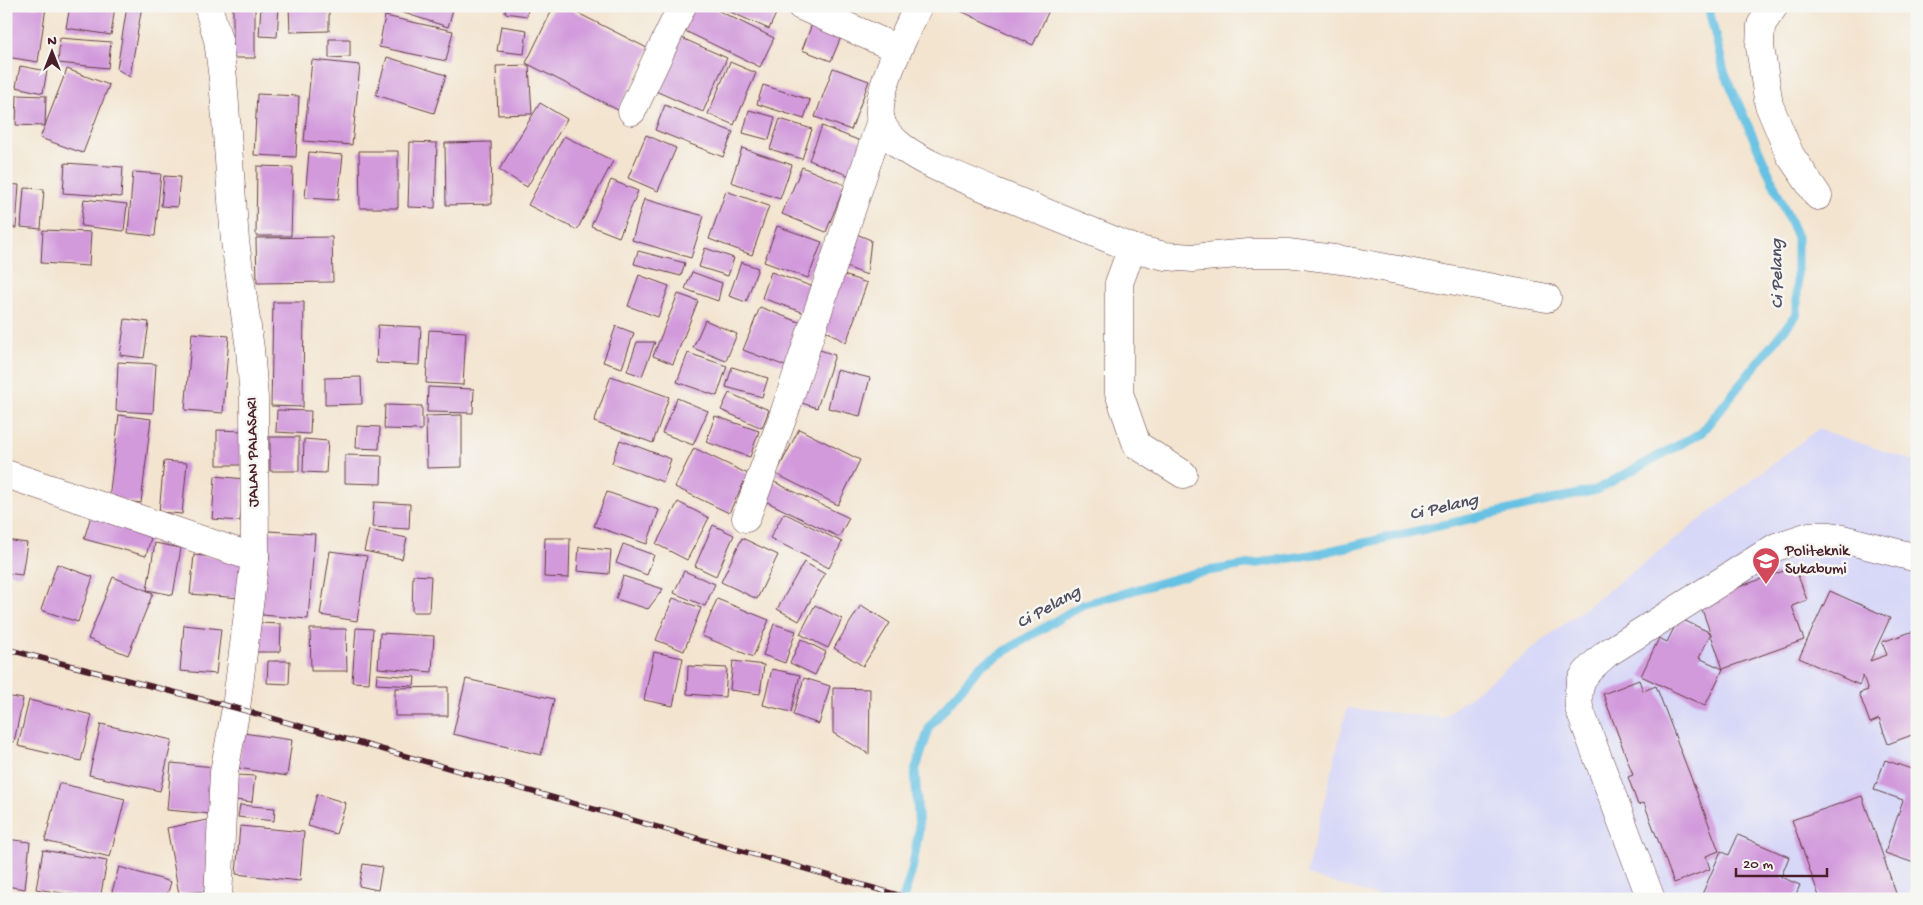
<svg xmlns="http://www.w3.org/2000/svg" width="1923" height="905" viewBox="0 0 1923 905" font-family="'Gochi Hand',sans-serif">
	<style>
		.built { fill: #d7d7f8 }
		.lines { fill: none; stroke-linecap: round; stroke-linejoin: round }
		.stream { stroke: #66c1e3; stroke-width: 9 }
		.building { fill: #d29adb }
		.minor-casing { stroke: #633d44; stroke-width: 29 }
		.minor { stroke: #fff; stroke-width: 28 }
		.rail-casing { stroke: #4a1f2b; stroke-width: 5.5 }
		.rail { stroke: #f6f6f2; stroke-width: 4; stroke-dasharray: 11; stroke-linecap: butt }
		.labels { text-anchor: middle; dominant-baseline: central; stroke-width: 5; stroke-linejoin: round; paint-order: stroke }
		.street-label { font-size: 16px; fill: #4a1f2b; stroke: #f6f6f2 }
		.poi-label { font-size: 16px; fill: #4a1f2b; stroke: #f6f6f2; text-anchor: start }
		.water-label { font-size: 18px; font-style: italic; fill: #525062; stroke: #f6f6f2 }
	</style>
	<rect width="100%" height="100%" fill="#f6f6f2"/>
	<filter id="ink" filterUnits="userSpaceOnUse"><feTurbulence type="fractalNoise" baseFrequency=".02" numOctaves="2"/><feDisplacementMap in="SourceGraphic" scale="10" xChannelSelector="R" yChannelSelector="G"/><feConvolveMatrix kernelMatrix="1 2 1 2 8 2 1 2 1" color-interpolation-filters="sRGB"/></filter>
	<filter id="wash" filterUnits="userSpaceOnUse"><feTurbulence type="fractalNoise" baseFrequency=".0096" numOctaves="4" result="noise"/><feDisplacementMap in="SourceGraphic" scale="20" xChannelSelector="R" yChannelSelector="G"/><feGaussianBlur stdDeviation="1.12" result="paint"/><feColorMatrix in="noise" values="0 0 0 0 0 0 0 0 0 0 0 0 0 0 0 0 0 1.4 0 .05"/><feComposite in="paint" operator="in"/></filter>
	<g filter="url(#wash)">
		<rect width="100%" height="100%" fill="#f3e4cf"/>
		<!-- built -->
		<path class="built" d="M1818,429L1917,462V899H1388L1306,875L1347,708L1442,718Z"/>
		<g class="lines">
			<!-- stream -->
			<path class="stream" d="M903,899L912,870L919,830L915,771L930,726L980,666L1082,605L1195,573L1316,554L1596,490L1701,433L1797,314V237L1724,71L1708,6"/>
		</g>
		<g id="blocks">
			<!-- building -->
			<g class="building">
				<path d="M6,6L46,7L38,62L6,57Z"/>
				<path d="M70,6H115L111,35L66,28Z"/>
				<path d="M127,6H142L130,77L117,69Z"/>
				<rect x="233" y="6" width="22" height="52"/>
				<path d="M261,6H279L277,37L259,36Z"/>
				<path d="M289,6H329V31L290,32Z"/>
				<path d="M382,6H454L448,27Z"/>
				<path d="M506,6H528L527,16L505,13Z"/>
				<path d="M554,6H564L649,49L618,110L526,63Z"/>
				<path d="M694,6H709L774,38L760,67L683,30Z"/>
				<path d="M717,6H777L779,7L769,29Z"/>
				<path d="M950,6H1051L1033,45Z"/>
				<path d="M385,16L453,31L446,61L379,47Z"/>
				<path d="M814,19L844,30L831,61L802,50Z"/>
				<path d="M501,26L527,30L524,54L497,51Z"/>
				<path d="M675,35L727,58L703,112L651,89Z"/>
				<path d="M60,38L111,42L108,68L58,63Z"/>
				<path d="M329,39H350V57L329,58Z"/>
				<path d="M387,57L446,75L434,113L376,95Z"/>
				<path d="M312,60L360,65L352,145L304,141Z"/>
				<path d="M730,62L756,73L734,125L708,114Z"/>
				<path d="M529,65L532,114L498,115L496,66Z"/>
				<path d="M20,66L47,71L43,93L16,87Z"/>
				<path d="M6,68H11L8,104H6Z"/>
				<path d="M833,68L869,81L851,130L815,117Z"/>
				<path d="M67,69L109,85L83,153L40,138Z"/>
				<path d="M763,85L810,100L804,119L757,104Z"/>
				<path d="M257,94L299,96L296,157L254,155Z"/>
				<path d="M17,95L46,96L45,126L16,125Z"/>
				<path d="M540,103L567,119L527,187L499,170Z"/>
				<path d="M665,105L733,132L723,157L655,130Z"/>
				<path d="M749,110L775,117L769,140L743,133Z"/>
				<path d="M780,119L812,129L802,159L770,149Z"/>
				<path d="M822,126L863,142L850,176L809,160Z"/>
				<path d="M646,135L676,148L658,191L628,178Z"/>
				<path d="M564,136L613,161L577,230L528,205Z"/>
				<path d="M410,142L437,143L435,208L408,207Z"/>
				<path d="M491,142L492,204L446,205L445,143Z"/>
				<path d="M742,148L792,165L780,199L731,182Z"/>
				<path d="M359,151H398V208H360Z"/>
				<path d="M309,152L343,155L338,200L305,198Z"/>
				<path d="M65,163L123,167L121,197L63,193Z"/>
				<path d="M257,166L293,167L291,236H256Z"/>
				<path d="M802,167L845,185L826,232L782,214Z"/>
				<path d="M133,172L161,174L155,236L128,233Z"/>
				<path d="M164,176L180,177L177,207L161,206Z"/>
				<path d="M611,180L638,191L619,237L591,226Z"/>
				<path d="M6,184L19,185L16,228L6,227Z"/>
				<path d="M24,188L44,189L41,229L21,227Z"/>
				<path d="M726,191L769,206L752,255L709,239Z"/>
				<path d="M84,199L127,204L124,231L81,226Z"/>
				<path d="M644,199L704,216L691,258L632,240Z"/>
				<path d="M777,226L822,242L808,278L764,262Z"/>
				<path d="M43,230L91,232L89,266L41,263Z"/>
				<path d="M854,233L871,240L867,275L841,265Z"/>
				<path d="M332,237L333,282L257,283L256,238Z"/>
				<path d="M705,248L734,258L728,276L699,267Z"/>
				<path d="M638,251L685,263L681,276L634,264Z"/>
				<path d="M741,262L758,268L746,302L729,296Z"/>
				<path d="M692,272L722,283L718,301L685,289Z"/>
				<path d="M771,272L814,287L805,313L762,298Z"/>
				<path d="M841,274L867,283L846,343L822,328Z"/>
				<path d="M639,275L669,286L658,317L628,306Z"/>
				<path d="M678,294L698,301L673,364L653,356Z"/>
				<path d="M273,302H304L303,407L271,406Z"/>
				<path d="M760,307L804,324L788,367L743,350Z"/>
				<path d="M125,319L149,322L144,358L120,355Z"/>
				<path d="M705,320L737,334L726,361L693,348Z"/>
				<path d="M378,325L421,327L419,365L376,363Z"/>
				<path d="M616,326L634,333L622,368L603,362Z"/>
				<path d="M429,330L466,332L463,385L426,383Z"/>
				<path d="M192,333L229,336L223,413L185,410Z"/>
				<path d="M637,342H655L642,376L627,371Z"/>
				<path d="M814,348L835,355L817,408L796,401Z"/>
				<path d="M688,353L727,366L717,396L677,382Z"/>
				<path d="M118,362L156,364L153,413L116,411Z"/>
				<path d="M732,367L768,378L762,397L726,387Z"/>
				<path d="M837,370L870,378L860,416L828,408Z"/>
				<path d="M611,376L669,397L653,443L594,422Z"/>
				<path d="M361,377L362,404L325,405V378Z"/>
				<path d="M428,387L474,389L473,413L427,412Z"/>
				<path d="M729,393L769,410L762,428L721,410Z"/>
				<path d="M677,398L708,411L693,445L662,433Z"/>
				<path d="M385,405L422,406V430L384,429Z"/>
				<path d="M277,410L311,411L310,434L276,432Z"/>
				<path d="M119,415L151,419L141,503L109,499Z"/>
				<path d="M462,415V467L427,468L426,416Z"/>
				<path d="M715,416L759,431L750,457L706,442Z"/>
				<path d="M357,426L380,427L379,449L356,448Z"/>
				<path d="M799,429L860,460L838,505L776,474Z"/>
				<path d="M217,430L244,431L243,465H217Z"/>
				<rect x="270" y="437" width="29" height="34"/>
				<path d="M304,439L328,441L326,473L303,472Z"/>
				<path d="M620,440L671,459L663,482L612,463Z"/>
				<path d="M694,448L748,474L729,513L675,487Z"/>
				<path d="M345,455L382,456L381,484L345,483Z"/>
				<path d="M164,461L187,463L182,514L159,512Z"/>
				<path d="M215,476L244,479L240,521L212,519Z"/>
				<path d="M772,481L849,518L839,537L763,500Z"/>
				<path d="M607,492L659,510L647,544L594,526Z"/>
				<path d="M374,502L410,504L409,529L372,527Z"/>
				<path d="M678,502L709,518L687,560L656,544Z"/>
				<path d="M93,509L154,526L146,556L84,539Z"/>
				<path d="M784,513L842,542L829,568L770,538Z"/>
				<path d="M713,525L734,535L716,576L695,566Z"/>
				<path d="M369,530L407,538L402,559L364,551Z"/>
				<path d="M268,531L315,534L308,619L262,615Z"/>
				<path d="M545,538H570L569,578L544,577Z"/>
				<path d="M742,538L778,555L757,599L721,582Z"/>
				<path d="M6,540L27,543L22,575L6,573Z"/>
				<path d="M155,543L181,548L173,595L147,590Z"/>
				<path d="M623,544L654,555L647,575L616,563Z"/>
				<path d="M579,547L611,550L609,574L577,571Z"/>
				<path d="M330,551L367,556L357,621L320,615Z"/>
				<path d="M194,555L244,560L240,598L190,594Z"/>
				<path d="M804,562L825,574L799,621L777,609Z"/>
				<path d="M57,564L93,577L78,622L41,610Z"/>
				<path d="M1795,567L1807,600L1792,606L1804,640L1723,669L1699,601Z"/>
				<path d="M684,571L715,584L705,606L674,593Z"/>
				<path d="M413,575L431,576L429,612H412Z"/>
				<path d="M623,576L663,589L648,609L616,599Z"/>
				<path d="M113,577L153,593L128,655L88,639Z"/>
				<path d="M1830,591L1890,618L1870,661L1887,655L1882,642L1917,630V733L1888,744L1879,719L1870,723L1859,693L1868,690L1863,676L1859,685L1799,658Z"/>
				<path d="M673,598L701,608L684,651L656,640Z"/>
				<path d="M717,599L769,620L753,657L702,636Z"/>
				<path d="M815,605L842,619L828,648L800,634Z"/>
				<path d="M861,605L890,623L863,666L834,648Z"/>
				<path d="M1679,618L1711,633L1699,658L1723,669L1705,706L1641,676L1659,638L1667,642Z"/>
				<path d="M258,623L281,624L280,652H257Z"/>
				<path d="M774,624L796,631L785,663L763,655Z"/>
				<path d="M184,625L221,629L216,674L180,671Z"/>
				<path d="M356,628L373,629L369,683L352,682Z"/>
				<path d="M310,629H346L347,671H311Z"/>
				<path d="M380,633L434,636L432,672L378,668Z"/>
				<path d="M801,639L826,652L815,675L790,663Z"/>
				<path d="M654,652L683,658L673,706L644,700Z"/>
				<path d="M268,661H290L289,684L267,683Z"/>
				<path d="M733,661L764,665L760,694L730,690Z"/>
				<path d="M688,666L727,668L725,697L687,694Z"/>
				<path d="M772,669L800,675L791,712L763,705Z"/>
				<path d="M377,674L415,677L414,686L376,684Z"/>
				<path d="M804,678L830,686L819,724L793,715Z"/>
				<path d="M466,679L554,699L541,755L453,734Z"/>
				<path d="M1639,680L1643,691L1656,686L1719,851L1706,856L1710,869L1674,883L1644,803L1638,805L1628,777L1633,775L1603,694Z"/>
				<path d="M448,687V716H395V688Z"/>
				<path d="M833,688L870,689L869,754L833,733Z"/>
				<path d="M6,696L23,699L14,742L6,741Z"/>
				<path d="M29,700L92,715L81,761L18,746Z"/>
				<path d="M101,724L172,740L160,791L89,775Z"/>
				<path d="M243,733L292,740L287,776L238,768Z"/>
				<path d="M1885,760L1917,771V864L1885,853L1903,800L1874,790Z"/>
				<path d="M171,763L215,767L211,814L167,810Z"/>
				<path d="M237,775L255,776L252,802L235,800Z"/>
				<path d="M59,783L125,799L110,857L45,841Z"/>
				<path d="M317,794L346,803L336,834L308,826Z"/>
				<path d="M1862,796L1898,899H1820L1792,820Z"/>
				<path d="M240,805L275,808L274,821L238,817Z"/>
				<path d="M212,819L214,890L179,894L167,828Z"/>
				<path d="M240,826L304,832L300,881L236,874Z"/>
				<path d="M1738,835L1789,857L1781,877L1800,885L1794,899H1700L1721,851L1729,855Z"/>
				<path d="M6,839L30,842L25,889L6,886Z"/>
				<path d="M43,850L107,861L100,899L36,889Z"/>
				<path d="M363,864L382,867L378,890L359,886Z"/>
				<path d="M119,867L171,882L166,899H110Z"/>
			</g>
		</g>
	</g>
	<g filter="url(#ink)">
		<use href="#blocks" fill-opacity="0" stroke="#633d44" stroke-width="1"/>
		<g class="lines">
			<!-- minor casing -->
			<g class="minor-casing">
				<g id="minor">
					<path d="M208,6L218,40L223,79L235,241L250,349L254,398L255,558L236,708L224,772L218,899"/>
					<path d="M801,6L898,49"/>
					<path d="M918,6C907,31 873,94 881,121C884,132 893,140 902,147C928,166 965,179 995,192C1041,211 1087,230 1132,248L1165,256L1193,258L1249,253H1288L1349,261L1547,298"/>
					<path d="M1774,6L1761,25L1760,47L1769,105L1790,155L1818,196"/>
					<path d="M632,111L682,6"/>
					<path d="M1132,248L1119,283V393L1137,445L1183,474"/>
					<path d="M6,474L255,558"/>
					<path d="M746,518L785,411L881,120"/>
					<path d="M1651,899L1579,708C1576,678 1585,673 1606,654L1776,547L1809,536H1831L1917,558"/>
				</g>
			</g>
			<!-- minor -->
			<use href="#minor" class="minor"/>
			<!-- rail casing -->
			<g class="rail-casing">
				<path id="rail" d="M6,649L236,708L912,899"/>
			</g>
			<!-- rail -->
			<use href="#rail" class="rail"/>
		</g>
	</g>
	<!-- icons -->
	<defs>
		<g id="university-pin" transform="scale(1.4375)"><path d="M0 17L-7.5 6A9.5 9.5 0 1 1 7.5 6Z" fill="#d1495b" stroke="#f6f6f2"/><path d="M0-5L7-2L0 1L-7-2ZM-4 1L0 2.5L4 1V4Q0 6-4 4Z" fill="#fff"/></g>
	</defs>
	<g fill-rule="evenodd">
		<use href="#university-pin" x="1766" y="561"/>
	</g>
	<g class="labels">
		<!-- street labels -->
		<g class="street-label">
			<text transform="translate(254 452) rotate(-91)">JALAN PALASARI</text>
		</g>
		<!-- poi labels -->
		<g class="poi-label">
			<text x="1785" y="552">Politeknik<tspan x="1785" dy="18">Sukabumi</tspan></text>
		</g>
		<!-- water labels -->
		<g class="water-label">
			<text transform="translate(1778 274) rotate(-91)">Ci Pelang</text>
			<text transform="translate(1444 508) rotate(-13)">Ci Pelang</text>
			<text transform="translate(1049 608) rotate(-29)">Ci Pelang</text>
		</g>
	</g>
	<!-- margin -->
	<rect width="1923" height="905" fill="none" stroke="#f6f6f2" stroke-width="25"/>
	<!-- north arrow -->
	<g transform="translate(52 52)" stroke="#f6f6f2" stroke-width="4" paint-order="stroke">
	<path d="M0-4L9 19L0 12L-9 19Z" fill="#4a1f2b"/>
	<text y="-8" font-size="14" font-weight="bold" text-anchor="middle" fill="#4a1f2b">N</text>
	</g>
	<!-- scale -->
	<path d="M1736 868v8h91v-8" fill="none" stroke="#4a1f2b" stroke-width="2.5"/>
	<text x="1743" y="868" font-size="15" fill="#4a1f2b" stroke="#f6f6f2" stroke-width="4" paint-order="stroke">20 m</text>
</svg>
